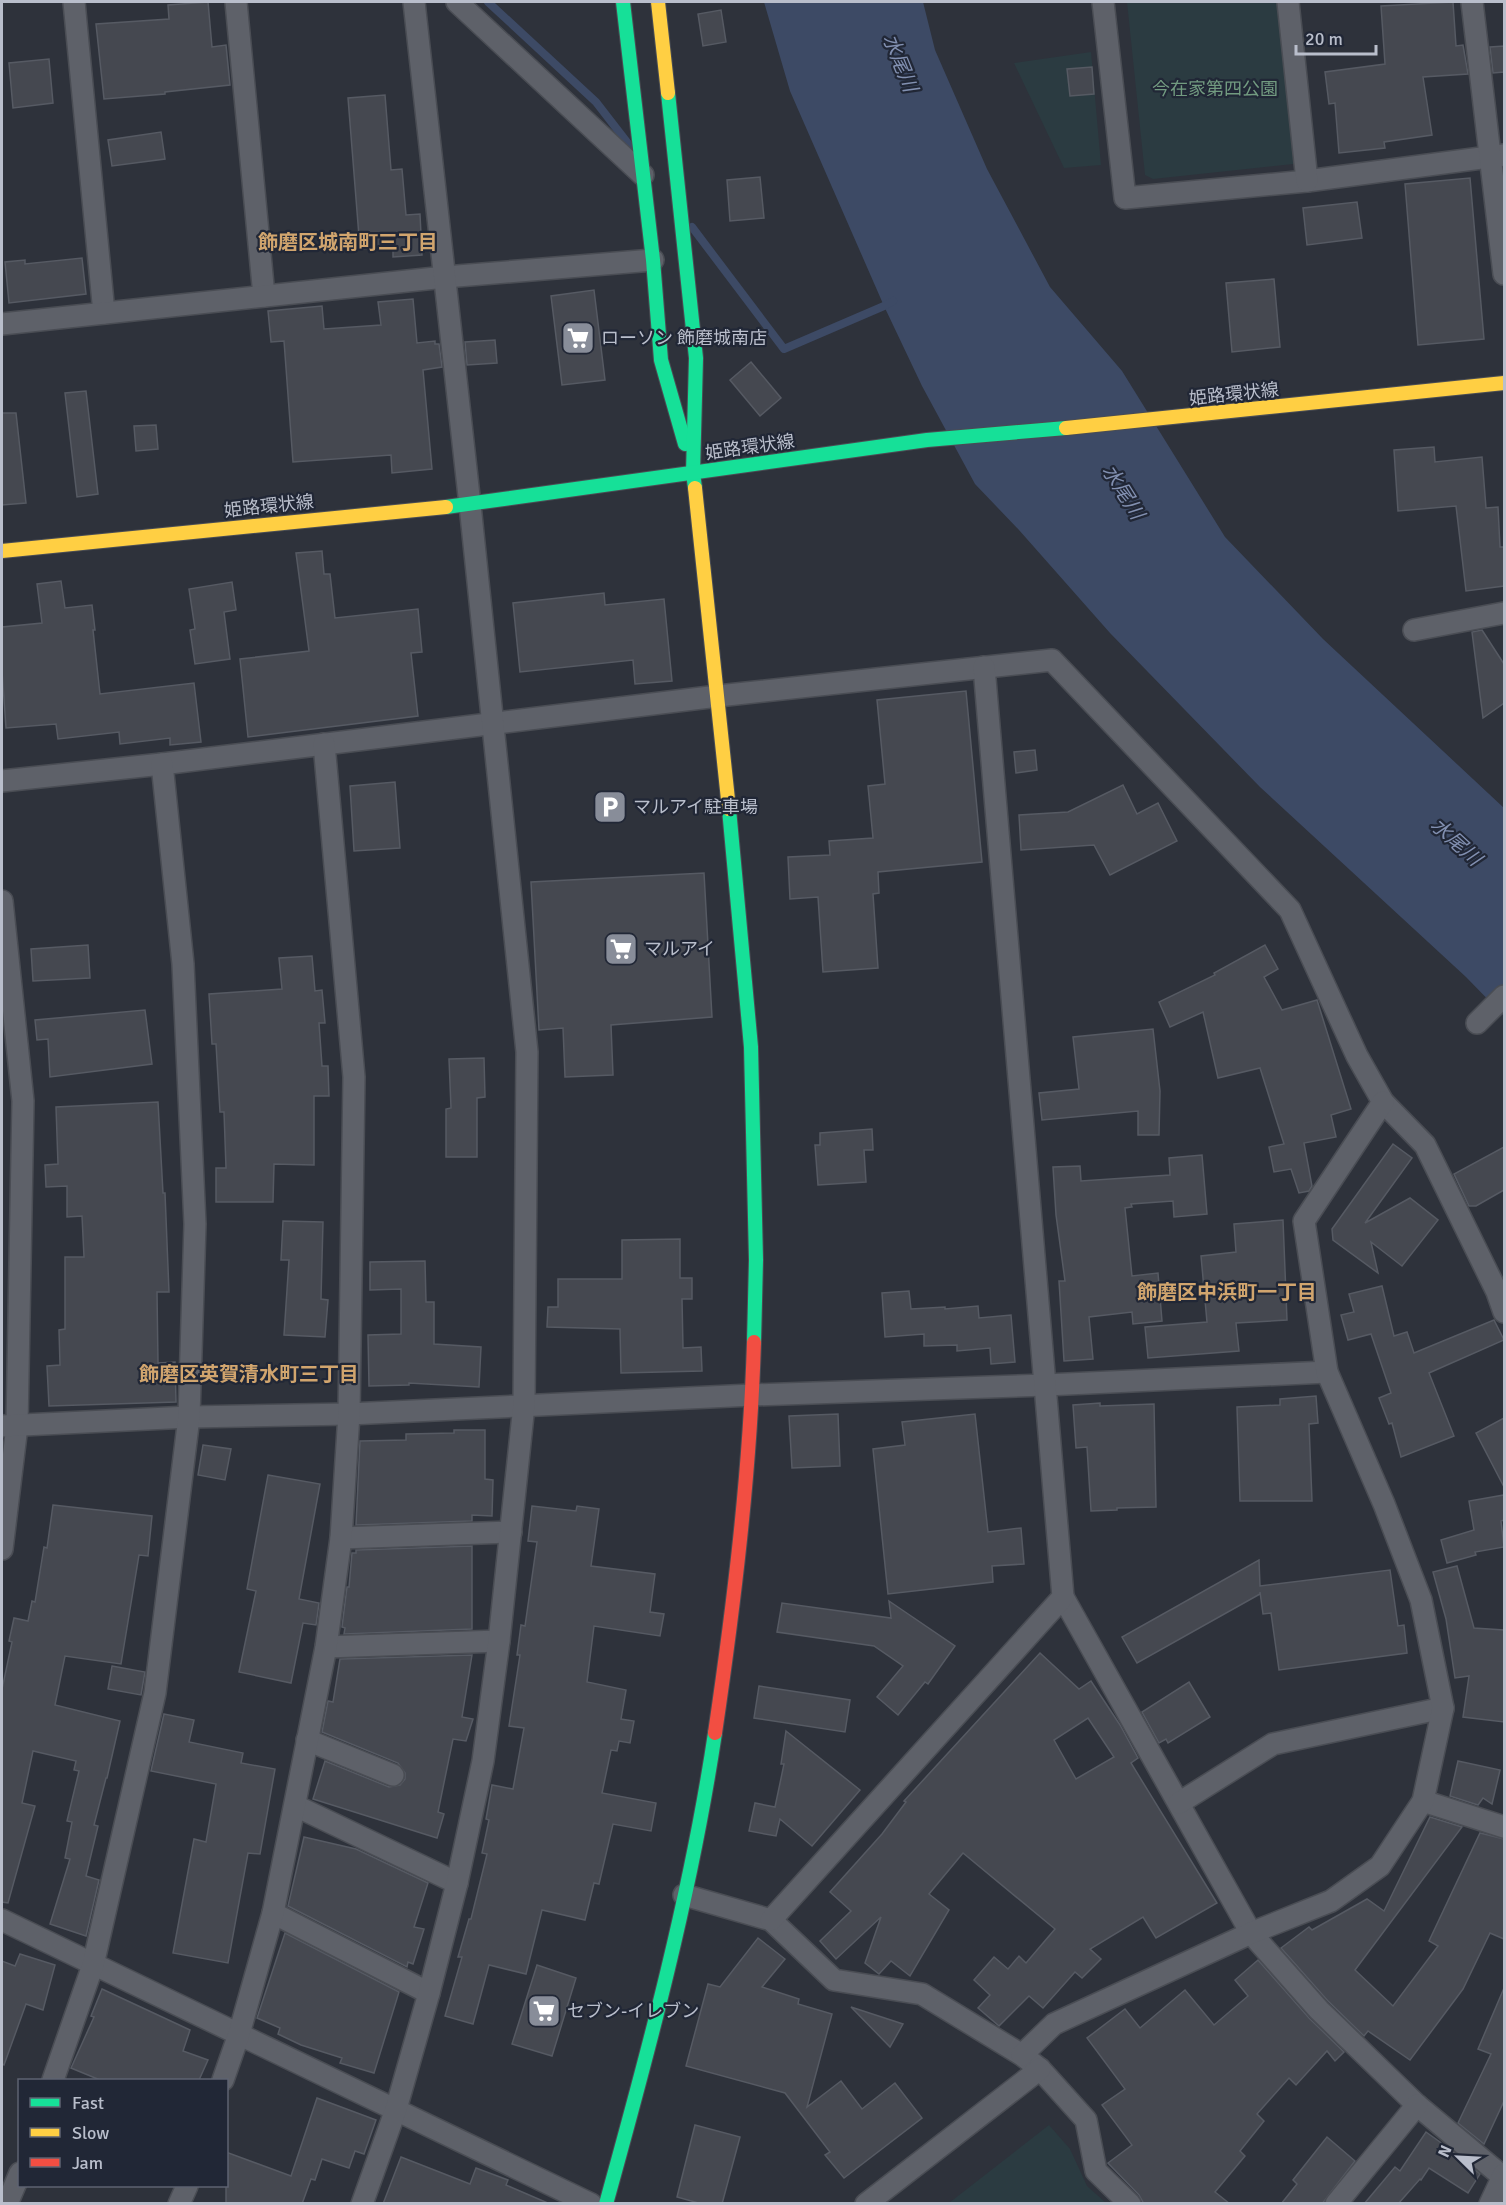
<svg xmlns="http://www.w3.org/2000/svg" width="1506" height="2205" viewBox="0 0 1506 2205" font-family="Signika,'Noto Sans JP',sans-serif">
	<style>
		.green { fill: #2b3b41 }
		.water { fill: #3d4a65 }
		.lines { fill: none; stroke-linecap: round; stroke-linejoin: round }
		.stream { stroke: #3d4a65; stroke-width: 8 }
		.building { fill: #454850; stroke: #565a63; stroke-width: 1.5; fill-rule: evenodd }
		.street-casing { stroke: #4a4d54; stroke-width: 24 }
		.fast-casing { stroke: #4a4d54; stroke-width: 16 }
		.slow-casing { stroke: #4a4d54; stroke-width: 16 }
		.jam-casing { stroke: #4a4d54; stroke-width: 16 }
		.street { stroke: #5e6169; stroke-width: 21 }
		.fast { stroke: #16e098; stroke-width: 14 }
		.slow { stroke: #ffcf43; stroke-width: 14 }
		.jam { stroke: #f24e42; stroke-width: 14 }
		.labels { text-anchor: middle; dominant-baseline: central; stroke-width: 4.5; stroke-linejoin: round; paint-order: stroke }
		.park-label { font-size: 18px; fill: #729b80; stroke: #212736 }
		.poi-label { font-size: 18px; fill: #b9becb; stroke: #212736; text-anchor: start }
		.street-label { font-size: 18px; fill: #b9becb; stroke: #212736 }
		.water-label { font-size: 20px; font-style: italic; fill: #8290b1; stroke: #212736 }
		.neighbourhood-label { font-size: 20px; font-weight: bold; fill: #d1a56e; stroke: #212736 }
	</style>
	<rect width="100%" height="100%" fill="#2e323b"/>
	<!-- green -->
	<g class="green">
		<path d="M1127,2H1284L1301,145L1293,164L1153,179L1145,175Z"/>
		<path d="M1091,52L1101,165L1064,168L1014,63Z"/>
		<path d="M1049,2125L1070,2149L1087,2186L1106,2203H949Z"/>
	</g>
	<!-- water -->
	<path class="water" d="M764,2H923L935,50L987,169L1050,287L1122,371L1225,537L1323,639L1504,808V1016L1466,977L1260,787L1110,633L1019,530L975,484L922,386L884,306L790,91Z"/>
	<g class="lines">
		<!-- stream -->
		<g class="stream">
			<path d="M488,2L596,102L630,146"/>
			<path d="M692,227L784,349L884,306L893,301"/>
		</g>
	</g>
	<!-- building -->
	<g class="building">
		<path d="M208,2L212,47L226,45L230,85L165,92V94L104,99L96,24L169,19L168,5Z"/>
		<path d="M1453,2L1456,46L1463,45L1468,74L1423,77L1432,135L1384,142L1385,148L1339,153L1335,103L1329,104L1325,72L1385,64L1381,6Z"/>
		<path d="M721,10L726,42L703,46L698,14Z"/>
		<path d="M1504,46V72L1493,73L1490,47Z"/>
		<path d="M49,59L53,103L13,108L9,63Z"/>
		<path d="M1092,67L1094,94L1070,96L1067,69Z"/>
		<path d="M385,95L391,170L402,169L406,215L420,214L422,255L393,257V247L360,249L348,98Z"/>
		<path d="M161,132L165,159L112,166L108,140Z"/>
		<path d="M760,177L764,218L730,221L727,180Z"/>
		<path d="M1470,178L1484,339L1418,345L1405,184Z"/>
		<path d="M1357,202L1362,238L1307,245L1303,208Z"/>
		<path d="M82,258L86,294L9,303L5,262L25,260V264Z"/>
		<path d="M1274,279L1280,347L1232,352L1226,283Z"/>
		<path d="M594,290L605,380L562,385L551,296Z"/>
		<path d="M413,299L417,343L435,341V344H439L442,367L423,370L432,469L392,473L391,455L293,462L284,341L271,342L268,311L322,306L324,329L381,325L378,302Z"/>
		<path d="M495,340L497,363L467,365L465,342Z"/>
		<path d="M751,362L781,398L760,416L730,380Z"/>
		<path d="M86,391L98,494L77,497L65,393Z"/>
		<path d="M2,413H16L26,503L2,505Z"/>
		<path d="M156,425L158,449L136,451L134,426Z"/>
		<path d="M1434,447L1435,462L1482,457L1486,508L1498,507L1500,547H1504V586L1466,591L1456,506L1398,511L1394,450Z"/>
		<path d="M322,551L324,574H330L335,618L418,609L422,652L411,653L418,716L248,737L240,659L309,651L296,553Z"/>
		<path d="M61,581L65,608L92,605L95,630H93L100,694L194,683L201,742L170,745V738L120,744L119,732L58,739L56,724L6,728L2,671V627L42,623L37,584Z"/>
		<path d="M232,582L236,610L224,612L230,659L195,664L190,630L195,629L189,589Z"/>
		<path d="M604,593L605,605L664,599L672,681L635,684L633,660L520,672L513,603Z"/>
		<path d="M1482,630L1504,664V703L1483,718L1472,632Z"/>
		<path d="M966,691L982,862L878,872L879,893L873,894L878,968L823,972L818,897L790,899L788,857L830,855L829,841L873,838L868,786L885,784L877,700Z"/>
		<path d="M1035,750L1037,770L1016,773L1014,752Z"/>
		<path d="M395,782L400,848L354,851L350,786Z"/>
		<path d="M1123,785L1137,814L1158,803L1177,841L1110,875L1094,845L1021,850L1019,815L1068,812Z"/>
		<path d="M704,873L712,1017L611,1025L613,1075L565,1077L563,1028L539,1030L531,882Z"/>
		<path d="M88,945L90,978L33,981L31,949Z"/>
		<path d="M1265,945L1278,969L1264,977L1282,1010L1317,1000L1351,1109L1331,1115L1336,1137L1304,1143L1312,1186L1309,1191L1299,1193L1291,1169L1274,1172L1269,1147L1284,1144L1260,1068L1218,1078L1203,1012L1170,1027L1159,1002L1215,975L1214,973Z"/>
		<path d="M312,956L315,991L322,990L325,1023H319L322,1066H328L329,1096H314V1165L274,1164L273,1202H216V1168H226L224,1112H220L216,1044H212L209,994L282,989L279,958Z"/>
		<path d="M145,1010L152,1064L50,1077L48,1039L37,1040L35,1020Z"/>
		<path d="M1153,1029L1160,1091L1159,1135H1138V1111L1042,1120L1039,1093L1079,1089L1073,1037Z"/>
		<path d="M484,1058L485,1097L477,1098V1157H446V1109L451,1108L449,1059Z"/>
		<path d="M158,1102L163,1193H165L169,1292H157L158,1363L175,1362L176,1402L49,1406L47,1366L60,1365L59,1330L65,1329V1257H84L82,1216L67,1217V1186L46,1187L45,1165L58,1164L56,1107Z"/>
		<path d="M872,1129L873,1150H864L866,1182L818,1185L815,1145H820V1133Z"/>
		<path d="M1393,1144L1412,1158L1365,1223L1410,1198L1438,1220L1402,1266L1371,1242L1378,1273L1333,1240L1332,1229Z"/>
		<path d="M1504,1147V1190L1476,1206H1469L1454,1174Z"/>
		<path d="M1202,1155L1207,1214L1174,1217L1173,1201L1131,1204L1132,1207L1125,1208L1132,1276L1158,1273L1162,1321L1133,1324L1132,1312L1089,1317L1093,1359L1064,1361L1059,1281H1065L1056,1215L1053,1167L1080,1166L1081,1181L1170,1175L1169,1158Z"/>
		<path d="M1283,1220L1287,1320L1236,1323L1239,1351L1148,1358L1145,1327L1207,1322L1201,1256L1236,1252L1234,1224Z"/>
		<path d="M283,1221L323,1222L321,1299L328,1300L325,1337L284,1335L289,1260H281Z"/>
		<path d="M680,1239V1278H692V1299H682L683,1348L701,1347L702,1371L621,1373L620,1329L547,1327L548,1307H558V1279H622V1240Z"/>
		<path d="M425,1261L426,1302H434V1344L481,1347L479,1387L409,1383V1385L369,1386L368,1335L401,1334V1289L370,1290V1262Z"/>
		<path d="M1382,1286L1394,1336L1407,1332L1414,1353L1494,1320L1504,1340L1429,1373L1454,1436L1401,1457L1392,1423L1389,1424L1379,1398L1391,1393L1371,1334L1348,1340L1341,1315L1354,1312L1349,1294Z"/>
		<path d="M909,1291L911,1309L945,1307V1309L978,1306L979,1318L1011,1315L1015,1362L991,1364L990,1348L957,1351V1345L924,1346V1334L885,1337L882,1293Z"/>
		<path d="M1316,1396L1318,1423L1309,1424L1312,1501H1240L1237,1407L1280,1405V1399Z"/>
		<path d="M1100,1403V1406L1154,1404L1156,1507L1117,1508V1510L1091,1511L1087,1447L1076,1448L1073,1405Z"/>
		<path d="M838,1414L840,1466L792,1468L789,1416Z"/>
		<path d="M975,1414L988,1532L1021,1528L1024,1564L992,1566L993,1582L888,1594L873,1449L905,1445L902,1422Z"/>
		<path d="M1504,1418V1487L1476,1433Z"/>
		<path d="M454,1430H485V1479L493,1480L492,1516L472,1515V1521L356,1525L360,1441L406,1440V1434L454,1433Z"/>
		<path d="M203,1445L231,1449L225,1480L198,1475Z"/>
		<path d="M268,1475L320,1484L299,1599L319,1603L316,1625L303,1623L291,1683L239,1672L256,1591L247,1589Z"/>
		<path d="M1504,1495V1520L1501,1521L1504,1547L1475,1552L1476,1555L1447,1563L1441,1540L1474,1530L1469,1501Z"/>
		<path d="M53,1505L152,1516L148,1556L139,1555L121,1664L65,1656L55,1705L120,1721L107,1778H106L94,1825L98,1826L86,1876L99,1880L86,1936L50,1924L70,1859L65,1858L72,1822L67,1821L79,1771L74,1770L76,1761L33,1751L22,1803L35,1806L8,1903L2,1902V1689L12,1642L9,1641L14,1618L28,1621L32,1601L35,1602L44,1547L47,1548Z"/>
		<path d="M532,1506L576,1511L577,1506L599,1509L591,1566L655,1574L650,1612L664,1614L660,1636L594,1626L587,1682L626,1690L621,1719L634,1721L630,1743L619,1741L617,1751L611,1750L602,1793L656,1803L651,1831L613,1824L599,1884L594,1883L585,1920L542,1910L526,1974L489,1965L473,2024L445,2016L462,1957H458L469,1919H471L487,1854L482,1853L489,1820L486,1819L492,1785L513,1789L524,1728L509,1726L520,1655H517L521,1625L525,1626L537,1542L528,1541Z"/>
		<path d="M472,1546V1629L344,1634L345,1628L342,1627L347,1587H349L352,1553H356V1550Z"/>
		<path d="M1259,1560L1260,1586L1390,1570L1398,1626L1404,1625L1407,1653L1279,1670L1271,1613L1263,1614L1260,1592V1594L1137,1663L1122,1637Z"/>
		<path d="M1457,1566L1474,1628L1504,1630V1722L1463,1717L1469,1676L1455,1678L1446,1619L1433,1572Z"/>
		<path d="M889,1601L955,1646L928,1684L925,1682L898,1715L877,1697L903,1666L874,1646L777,1632L782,1603L891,1618Z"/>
		<path d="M1040,1653L1079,1689L1091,1681L1120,1725L1138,1758L1131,1763L1217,1903L1156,1938L1143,1917L1090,1949L1101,1959L1082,1978L1075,1972L1043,2008L1029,1996L999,2026L978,2008L990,1995L974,1980L994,1957L1008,1969L1019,1956L1026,1963L1055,1929L963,1853L929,1894L949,1910L910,1976L891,1961L879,1974L865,1963L881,1917L836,1959L820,1941L851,1911L830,1892L882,1834L906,1802L904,1801ZM1088,1718L1114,1757L1076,1779L1054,1740Z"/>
		<path d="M472,1655L462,1717L473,1719L466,1741L453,1739L438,1812L444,1814L437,1838L313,1799L325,1761L389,1787L400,1785L405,1779V1773L398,1763L322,1732L328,1701L333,1702L340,1659Z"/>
		<path d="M112,1666L145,1672L141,1695L108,1689Z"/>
		<path d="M1189,1682L1210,1717L1168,1743L1166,1739L1159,1743L1142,1712Z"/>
		<path d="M759,1686L850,1700L845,1732L754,1718Z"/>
		<path d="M164,1714L194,1720L189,1742L243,1753L241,1763L275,1769L260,1854L248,1853L228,1963L173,1953L194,1839L206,1842L216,1784L151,1771Z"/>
		<path d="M786,1731L860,1790L812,1846L780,1819L776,1836L749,1831L755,1803L775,1807L784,1764H781Z"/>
		<path d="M1458,1761L1500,1770L1492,1804L1483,1798L1478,1805L1450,1796Z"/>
		<path d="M1430,1817L1462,1827L1355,1970L1393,2006L1438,1946L1429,1941L1480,1833L1504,1839V1939L1490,1933L1463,1989L1410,2060L1368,2031L1364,2036L1328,2001L1281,1948L1309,1927L1312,1930L1367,1899L1384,1911Z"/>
		<path d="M304,1837L356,1849L428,1883L414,1927L424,1929L413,1964L408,1962L407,1967L288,1906Z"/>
		<path d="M285,1933L399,1992L374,2073L340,2063L342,2058L301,2045L278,2034L280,2028L257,2018Z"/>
		<path d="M758,1938L785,1959L762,1987L799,1999L798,2004L832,2014L807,2107L841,2081L862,2109L895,2083L922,2118L844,2178L825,2155L830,2152L785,2093L686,2066L708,1984L720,1987Z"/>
		<path d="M20,1954L55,1965L43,2010L26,2004L4,2065L2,2064V1961L15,1966Z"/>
		<path d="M1258,1960L1309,2018L1344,2052L1335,2061L1327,2051L1296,2085L1289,2078L1257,2114L1264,2121L1240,2151L1245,2156L1215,2192L1230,2204H1144L1139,2195L1108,2163L1132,2145L1102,2105L1125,2089L1087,2038L1125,2009L1140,2028L1185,1990L1214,2025L1248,1996L1235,1980Z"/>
		<path d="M537,1965L576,1978L552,2056L512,2044Z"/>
		<path d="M1504,1988V2101L1484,2144L1458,2123L1491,2054L1478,2049Z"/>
		<path d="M102,1989L190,2030L183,2051L208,2060L199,2080H100L71,2068L94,2017L91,2016Z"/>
		<path d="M851,2007L903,2024L890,2047Z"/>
		<path d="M317,2098L376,2120L364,2154L355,2151L349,2168L322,2159L315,2180L311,2179L302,2204H226V2152L291,2176Z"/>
		<path d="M695,2125L740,2137L722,2204H702L677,2197Z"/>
		<path d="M1426,2132L1447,2147L1480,2174L1468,2193L1429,2168L1421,2180L1420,2179L1398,2204H1364L1395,2167L1400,2171Z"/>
		<path d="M1327,2137L1355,2161L1322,2204H1281L1297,2184L1293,2180Z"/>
		<path d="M401,2157L470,2184L476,2168L508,2180L506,2185L550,2204H383Z"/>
	</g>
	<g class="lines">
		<!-- street casing -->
		<g class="street-casing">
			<g id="street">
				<path d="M74,2L104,313"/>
				<path d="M236,2L264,296"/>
				<path d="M457,2L643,175"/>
				<path d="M1103,2L1125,198L1307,181L1504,155"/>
				<path d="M1288,2L1307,181"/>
				<path d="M1472,2L1504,274"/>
				<path d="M2,324L445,277L653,260"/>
				<path d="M1414,630L1504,613"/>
				<path d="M2,781L162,764L718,696L1052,660L1290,910L1357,1056L1383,1102L1425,1145L1497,1292L1504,1312"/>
				<path d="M2,901L23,1101L17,1426L2,1549"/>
				<path d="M1477,1023L1504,996"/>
				<path d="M2,1426L189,1417L349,1414L752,1395L1046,1385L1327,1372"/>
				<path d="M341,1538L511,1532"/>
				<path d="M1063,1597L1251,1933L1319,2010L1417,2105L1503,2177"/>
				<path d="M326,1647L499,1641"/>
				<path d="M307,1740L393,1775"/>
				<path d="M1423,1801L1504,1827"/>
				<path d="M1179,1803L1273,1744L1443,1708"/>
				<path d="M296,1806L457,1883"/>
				<path d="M684,1895L771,1920L834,1980L922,1994L1022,2055L1040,2069L1086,2120L1096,2171L1130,2204"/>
				<path d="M273,1913L429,1993"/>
				<path d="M2,1920L591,2204"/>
				<path d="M771,1920L1063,1597L984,667"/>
				<path d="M1022,2055L1054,2024L1251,1933L1331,1901L1380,1866L1423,1801L1443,1708L1421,1600L1384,1504L1327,1372L1304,1221L1383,1102"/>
				<path d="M53,2080L93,1965L155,1693L189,1417L195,1224L183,964L162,764"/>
				<path d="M223,2080L239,2034L273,1913L326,1647L341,1538L349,1414L354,1077L324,744"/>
				<path d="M7,2204L20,2173"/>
				<path d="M179,2204L187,2186"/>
				<path d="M362,2204L396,2109L429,1993L457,1883L483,1761L499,1641L524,1405L527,1052L470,505L414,2"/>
				<path d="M866,2204L1040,2069"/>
				<path d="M1336,2204L1417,2105"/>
				<path d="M1490,2204L1504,2174"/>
			</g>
		</g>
		<!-- fast casing -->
		<g class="fast-casing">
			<g id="fast">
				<path d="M623,2L653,260L661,360L685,444"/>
				<path d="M668,93L696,358L693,473L695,488"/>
				<path d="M446,507L927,440L1066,428"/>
				<path d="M729,809L751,1047L756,1260L754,1342"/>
				<path d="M606,2204C649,2049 691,1893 715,1733"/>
			</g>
		</g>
		<!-- slow casing -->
		<g class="slow-casing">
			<g id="slow">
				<path d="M658,2L668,93"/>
				<path d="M1066,428L1504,383"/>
				<path d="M695,488L729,809"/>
				<path d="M2,551L446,507"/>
			</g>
		</g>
		<!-- jam casing -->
		<g class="jam-casing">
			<path id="jam" d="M715,1733C734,1604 750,1473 754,1342"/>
		</g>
		<!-- street -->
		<use href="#street" class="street"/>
		<!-- fast -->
		<use href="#fast" class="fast"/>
		<!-- slow -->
		<use href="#slow" class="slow"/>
		<!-- jam -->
		<use href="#jam" class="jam"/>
	</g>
	<!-- icons -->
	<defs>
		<g id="supermarket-square" transform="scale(1.725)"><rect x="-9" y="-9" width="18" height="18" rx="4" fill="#888d99" stroke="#212736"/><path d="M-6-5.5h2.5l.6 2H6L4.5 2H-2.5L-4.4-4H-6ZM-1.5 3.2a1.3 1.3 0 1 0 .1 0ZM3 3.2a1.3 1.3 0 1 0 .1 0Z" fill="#fff"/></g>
		<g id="parking-square" transform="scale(1.725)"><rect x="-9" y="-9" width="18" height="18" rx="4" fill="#888d99" stroke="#212736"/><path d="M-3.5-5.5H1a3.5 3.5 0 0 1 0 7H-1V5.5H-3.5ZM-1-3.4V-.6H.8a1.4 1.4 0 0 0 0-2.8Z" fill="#fff"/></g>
	</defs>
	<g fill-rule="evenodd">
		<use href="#supermarket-square" x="578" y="338"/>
		<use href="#parking-square" x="610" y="807"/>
		<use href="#supermarket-square" x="621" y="949"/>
		<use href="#supermarket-square" x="544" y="2011"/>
	</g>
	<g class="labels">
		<!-- park labels -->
		<g class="park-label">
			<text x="1215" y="89">今在家第四公園</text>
		</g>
		<!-- poi labels -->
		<g class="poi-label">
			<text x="601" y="338">ローソン 飾磨城南店</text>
			<text x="633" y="807">マルアイ駐車場</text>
			<text x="644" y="949">マルアイ</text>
			<text x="567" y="2011">セブン-イレブン</text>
		</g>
		<!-- street labels -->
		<g class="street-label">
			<text transform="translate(1234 394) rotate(-6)">姫路環状線</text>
			<text transform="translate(750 447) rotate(-8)">姫路環状線</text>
			<text transform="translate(269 506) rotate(-6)">姫路環状線</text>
		</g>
		<!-- water labels -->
		<g class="water-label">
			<text transform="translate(900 63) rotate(68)">水尾川</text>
			<text transform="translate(1123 492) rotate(58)">水尾川</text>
			<text transform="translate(1456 842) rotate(42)">水尾川</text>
		</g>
		<!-- neighbourhood labels -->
		<g class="neighbourhood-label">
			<text x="348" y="242">飾磨区城南町三丁目</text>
			<text x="1227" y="1292">飾磨区中浜町一丁目</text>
			<text x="249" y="1374">飾磨区英賀清水町三丁目</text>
		</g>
	</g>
	<!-- border -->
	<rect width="1506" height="2205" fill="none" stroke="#b9becb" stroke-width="6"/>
	<!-- legend -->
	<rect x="18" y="2079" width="210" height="108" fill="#212736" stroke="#5e6372" stroke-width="1.5"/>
	<rect x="30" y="2098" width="30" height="9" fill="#16e098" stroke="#5e6372" stroke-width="1.5"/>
	<text x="72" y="2109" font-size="18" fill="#b9becb">Fast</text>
	<rect x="30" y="2128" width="30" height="9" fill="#ffcf43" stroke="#5e6372" stroke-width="1.5"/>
	<text x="72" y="2139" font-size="18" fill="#b9becb">Slow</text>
	<rect x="30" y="2158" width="30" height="9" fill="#f24e42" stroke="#5e6372" stroke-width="1.5"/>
	<text x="72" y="2169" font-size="18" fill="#b9becb">Jam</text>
	<!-- north arrow -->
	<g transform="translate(1458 2157) rotate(294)" stroke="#212736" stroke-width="4.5" paint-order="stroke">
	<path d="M0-4.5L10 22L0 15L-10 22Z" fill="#b9becb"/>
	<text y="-9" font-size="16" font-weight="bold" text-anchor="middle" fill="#b9becb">N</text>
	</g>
	<!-- scale -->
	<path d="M1296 45v9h80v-9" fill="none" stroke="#b9becb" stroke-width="3"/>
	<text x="1305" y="45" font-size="18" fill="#b9becb" stroke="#212736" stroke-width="4.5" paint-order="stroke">20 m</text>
</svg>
